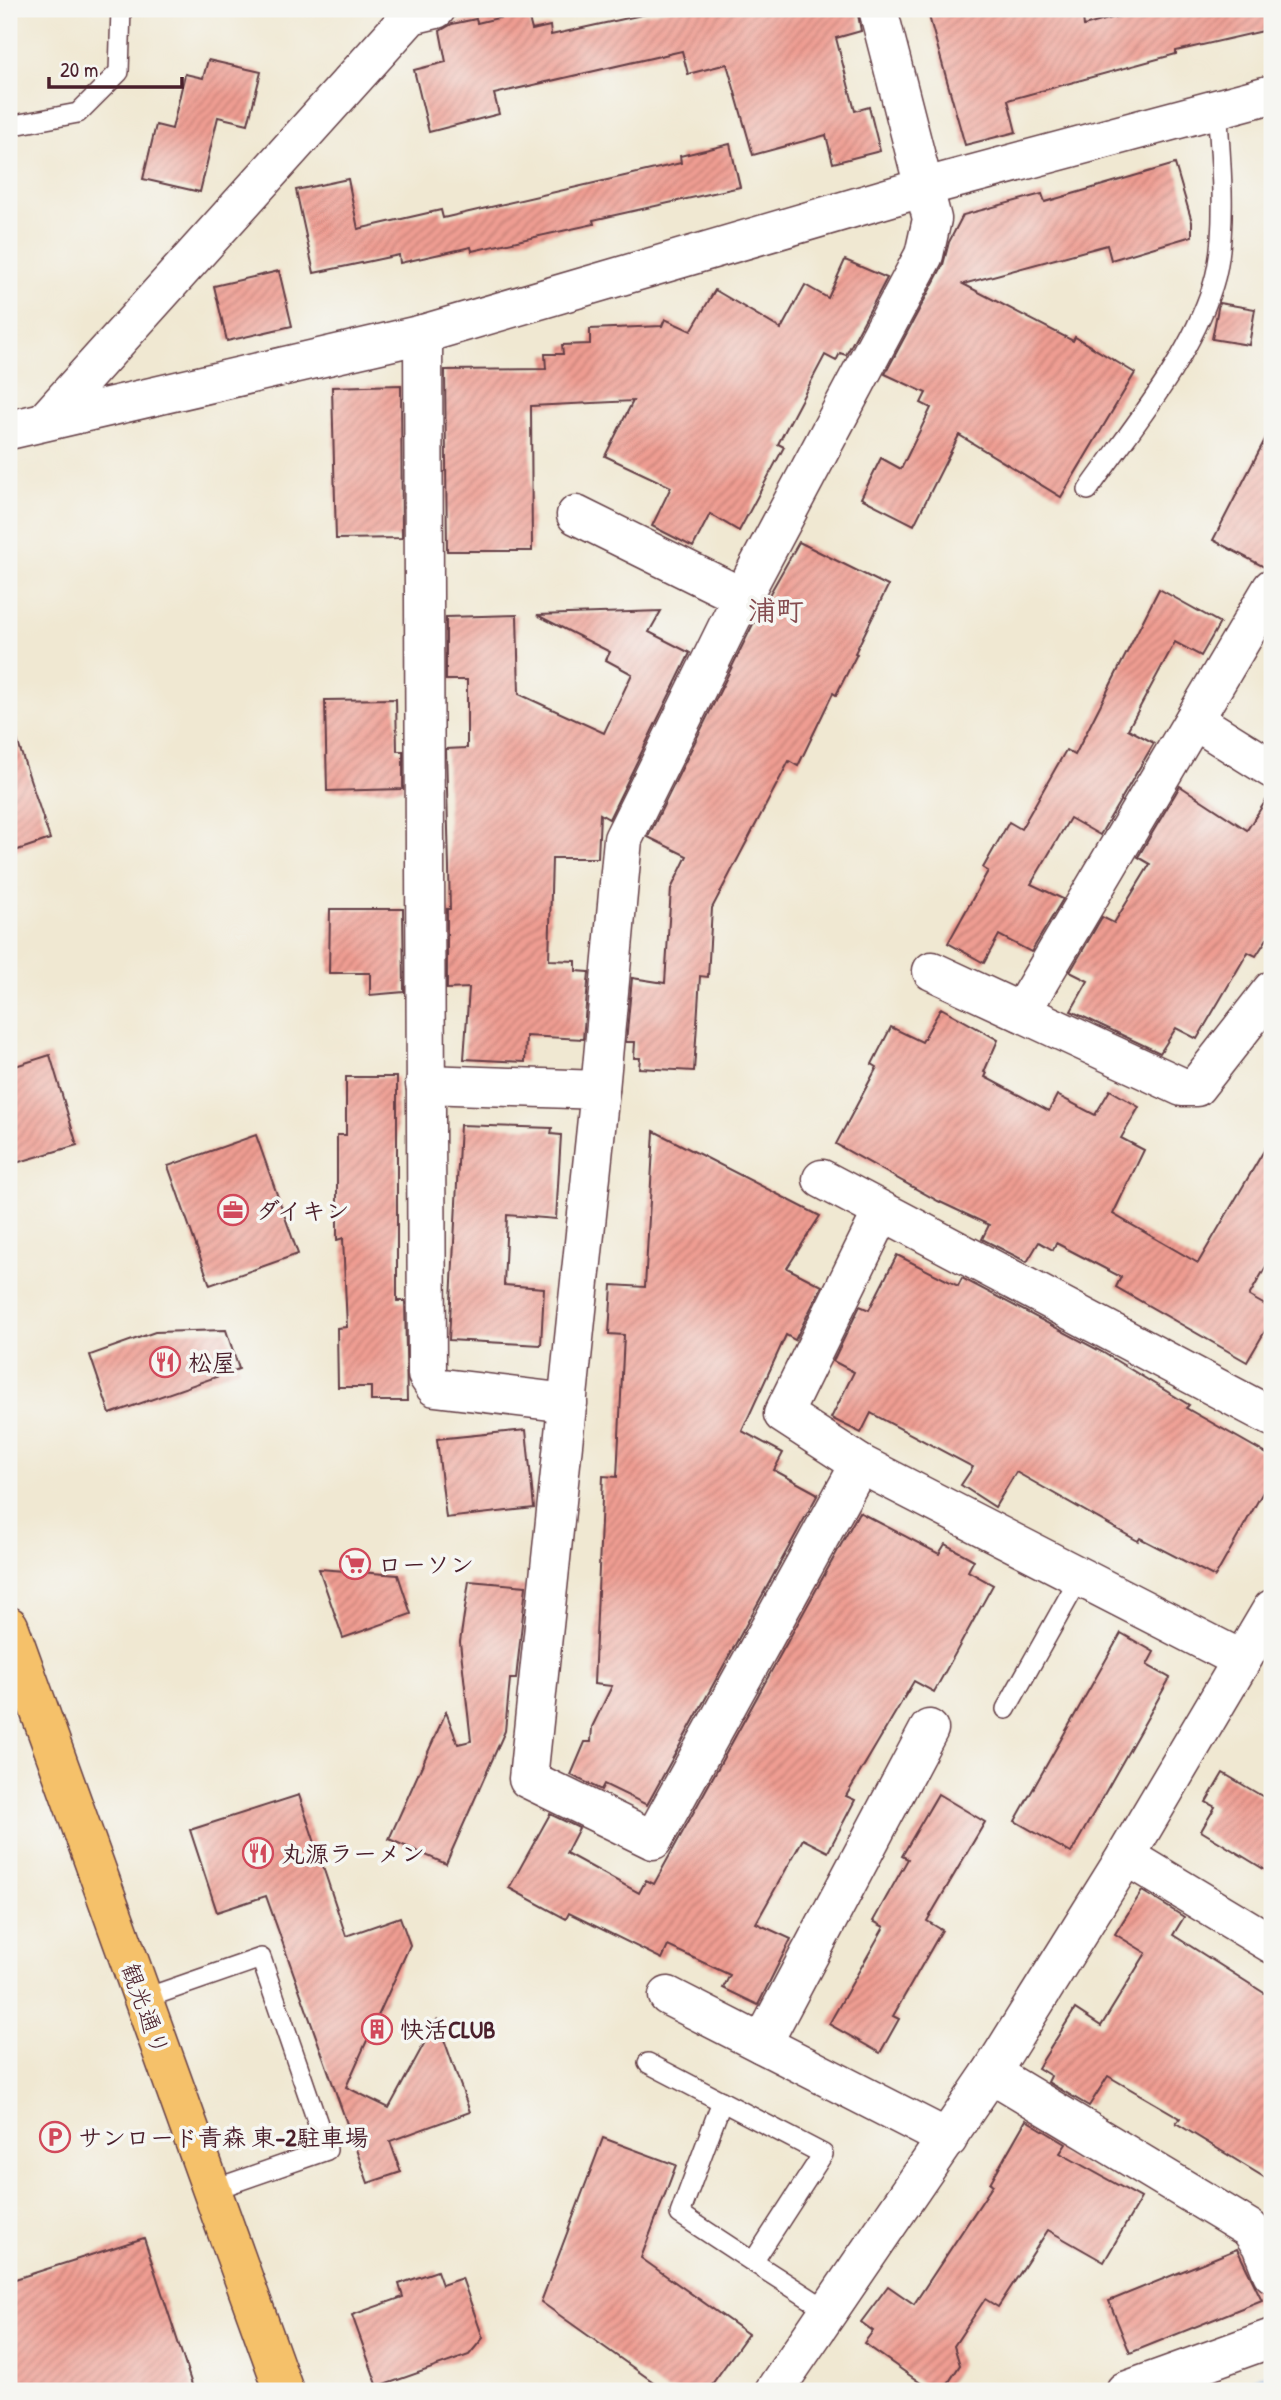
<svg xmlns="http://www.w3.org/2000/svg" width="1281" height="2400" viewBox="0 0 1281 2400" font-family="'Patrick Hand','Klee One',sans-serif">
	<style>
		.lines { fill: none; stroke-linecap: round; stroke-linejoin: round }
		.stream { stroke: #74a3dd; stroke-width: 14 }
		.building { fill: url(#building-hatch) }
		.lane-casing { stroke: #633d44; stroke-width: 22 }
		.street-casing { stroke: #633d44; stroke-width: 41 }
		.highway-casing { stroke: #633d44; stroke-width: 41 }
		.lane { stroke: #fff; stroke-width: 19 }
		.street { stroke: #fff; stroke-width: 38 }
		.highway { stroke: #f5c16b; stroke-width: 38 }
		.labels { text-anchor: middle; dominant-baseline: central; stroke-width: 7; stroke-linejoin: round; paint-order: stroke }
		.poi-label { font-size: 24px; font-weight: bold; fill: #4a1f2b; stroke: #f6f6f2; text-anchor: start }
		.street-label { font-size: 24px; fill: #4a1f2b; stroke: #f6f6f2 }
		.quarter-label { font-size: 28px; font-weight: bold; fill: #844b4f; stroke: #f6f6f2 }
	</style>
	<defs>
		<pattern id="building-hatch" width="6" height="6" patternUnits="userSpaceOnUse" patternTransform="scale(1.75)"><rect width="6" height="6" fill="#ef9d92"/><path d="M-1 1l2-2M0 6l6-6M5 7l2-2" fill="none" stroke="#c47f77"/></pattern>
	</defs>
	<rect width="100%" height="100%" fill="#f6f6f2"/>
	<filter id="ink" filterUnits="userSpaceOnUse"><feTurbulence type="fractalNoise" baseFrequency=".0143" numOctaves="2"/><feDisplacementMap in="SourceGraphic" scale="14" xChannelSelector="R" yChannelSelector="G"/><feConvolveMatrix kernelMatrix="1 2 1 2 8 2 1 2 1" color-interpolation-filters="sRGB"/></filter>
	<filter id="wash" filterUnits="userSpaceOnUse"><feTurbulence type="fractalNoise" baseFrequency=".00686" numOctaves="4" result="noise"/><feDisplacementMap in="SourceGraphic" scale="28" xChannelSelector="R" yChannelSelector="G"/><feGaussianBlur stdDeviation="1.57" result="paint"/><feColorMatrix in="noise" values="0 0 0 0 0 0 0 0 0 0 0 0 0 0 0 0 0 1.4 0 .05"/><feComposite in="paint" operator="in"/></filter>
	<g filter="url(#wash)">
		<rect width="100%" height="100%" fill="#f0e8d2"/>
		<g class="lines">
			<!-- stream -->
			<path class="stream" d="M1243,2391L1272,2378"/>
		</g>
		<g id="blocks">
			<!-- building -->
			<g class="building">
				<path d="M669,9H857L861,31L836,38L855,111L869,107L880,151L833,163L826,135L753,155L727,64L688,74L682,51L494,94L499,114L429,132L414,70L446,62L440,31L452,24L476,19L477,23L527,11L532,30L550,26L551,35Z"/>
				<path d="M927,9H1082L1084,26L1143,9H1272V29L1176,51V54L1008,100L1016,132L965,145Z"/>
				<path d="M208,60L261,72L248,124L218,117L200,192L143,179L156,125L172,129L185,74L203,78Z"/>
				<path d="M730,144L740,187L593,220L594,224L472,251L471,247L400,263L399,255L314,273L296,190L348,179L358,229L441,210L443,218L681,163L680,156Z"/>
				<path d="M1175,164L1192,222V236L1111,260L1107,245L963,284L1073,341L1075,337L1135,373L1061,497L959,435L914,525L861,498L881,458L901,469L931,408L921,403L926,393L885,374L943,265L949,242L963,215L1042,194L1045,202Z"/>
				<path d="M845,260L887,278L846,355L840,353L836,361L825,355L778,444L784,447L739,531L710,514L693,547L652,526L671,487L605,456L633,401L531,406L532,551H447L445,370L546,369L545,354H563L562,345L590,344V329L662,326L665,319L691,331L715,290L781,329L805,285L828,298Z"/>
				<path d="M279,271L292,326L227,341L214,286Z"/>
				<path d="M1219,303L1255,309L1249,345L1212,339Z"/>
				<path d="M401,385L402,538L336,539L332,387Z"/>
				<path d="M1272,426V566L1266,568L1213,540Z"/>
				<path d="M799,542L888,586L855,653L857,654L836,695L833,693L798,766L789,761L712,908L708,977L700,976L694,1071L639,1068L640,1058H634L635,1042H626L632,978L665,983L671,889L687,856L648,837L756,618Z"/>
				<path d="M1159,589L1220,623L1201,656L1175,642L1128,729L1154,743L1100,835L1070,818L1031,884L1063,899L1031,952L999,935L984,963L948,943L988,871L983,868L1009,822L1021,829L1066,750L1075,755Z"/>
				<path d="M661,611L649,632L690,653L609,819L600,814L598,858H552L549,960L576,961V971L589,972L583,1039L526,1036L525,1062L464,1059L469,988L447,989V909H450L446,749L467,748V680H446V617L517,615L519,694L604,733L632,674L606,660L610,652L537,615Z"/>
				<path d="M396,699L397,751H403V789L327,791L325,700Z"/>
				<path d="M15,734L50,839L9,853V735Z"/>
				<path d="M1180,786L1247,830L1272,791V931L1256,956L1248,952L1197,1039L1176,1028L1160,1053L1071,1011L1088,981L1070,972L1102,917L1114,923L1150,864L1138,857Z"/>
				<path d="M330,909H403L404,992L370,995V973H329Z"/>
				<path d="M941,1008L998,1040L984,1072L987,1073L985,1077L1049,1111L1057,1095L1095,1115L1110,1090L1139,1107L1121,1138L1144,1150L1113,1214L1198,1263L1272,1137V1256L1249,1296L1272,1309V1319L1247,1362L1116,1287L1121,1277L1056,1243L1053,1250L1039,1242L1027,1262L982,1239L989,1225L938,1201L836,1144L877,1067L872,1064L891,1027L922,1042Z"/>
				<path d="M50,1055L77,1145L9,1165V1068Z"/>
				<path d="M346,1077H397V1301H405L407,1401H371V1387H338L337,1328L347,1327L343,1238L337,1240V1135H346Z"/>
				<path d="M460,1125L552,1128L551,1134L561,1135L556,1219L507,1215L504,1285L544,1288L541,1345L449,1340Z"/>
				<path d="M654,1131L820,1216L787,1268L822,1286L795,1340L786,1335L742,1431L783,1453L774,1470L818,1494L647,1805L604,1784L601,1790L571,1775L585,1742H591L592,1727L612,1686L594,1684L603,1476L617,1477L624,1335L609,1334L612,1285L645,1287Z"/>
				<path d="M256,1135L298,1254L210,1285L168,1166Z"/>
				<path d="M897,1255L958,1286L962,1278L1102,1352L1189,1405L1186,1408L1272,1457V1476L1215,1577L1140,1538L1138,1541L1016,1472L995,1507L961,1485L973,1467L871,1413L861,1433L831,1418L854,1372L833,1361L860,1306L869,1310Z"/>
				<path d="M226,1330L239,1369L110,1414L90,1355L155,1332Z"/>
				<path d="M526,1430L534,1508L446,1518L437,1439Z"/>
				<path d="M859,1512L939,1554L945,1544L974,1560L968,1571L993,1585L934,1692L914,1681L846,1796L855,1800L828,1852L803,1839L756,1923L791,1939L758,2005L723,1988L730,1975L668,1946L662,1959L569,1913L566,1919L509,1888L550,1814L579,1828L566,1853L639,1893L646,1880L654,1884Z"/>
				<path d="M319,1569L398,1575L411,1614L343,1638Z"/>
				<path d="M469,1581L526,1586L516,1679H510L505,1731L446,1864L389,1839L446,1712L458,1744L471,1741L460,1642Z"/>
				<path d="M1121,1633L1154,1652L1147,1665L1170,1678L1071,1853L1015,1821Z"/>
				<path d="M1223,1773L1272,1802V1874L1201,1831L1215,1807L1206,1802Z"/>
				<path d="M938,1794L985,1822L927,1921L942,1930L893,2016L899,2019L880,2053L829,2024L884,1927L873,1921L908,1859L902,1856Z"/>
				<path d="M299,1795L346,1936L400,1917L410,1945L346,2087L389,2108L437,2020L470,2112L390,2141L401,2172L368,2183L266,1896L217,1912L190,1830Z"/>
				<path d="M1142,1891L1184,1917L1173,1935L1272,1998V2182L1176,2123L1180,2118L1108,2076L1089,2106L1048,2082L1051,2076L1038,2068L1075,2009L1101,2026L1146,1953L1115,1934Z"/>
				<path d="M1026,2120L1066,2144L1060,2153L1141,2198L1104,2262L1048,2230L998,2307L985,2299L954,2346L960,2365L943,2391H932L864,2343L873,2331L861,2322L888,2286L914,2304L993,2185L990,2183Z"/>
				<path d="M603,2138L676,2165L641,2258L748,2334L707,2391H666L541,2302Z"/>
				<path d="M144,2238L194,2391H9V2281Z"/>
				<path d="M1237,2249L1262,2300L1130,2353L1109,2301Z"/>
				<path d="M437,2271L442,2285L462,2278L483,2338L469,2355L378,2387L352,2315L403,2297L399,2284Z"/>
			</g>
		</g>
	</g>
	<g filter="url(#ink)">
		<use href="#blocks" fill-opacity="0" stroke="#633d44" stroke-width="2"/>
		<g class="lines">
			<!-- lane casing -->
			<g class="lane-casing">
				<g id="lane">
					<path d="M9,126L78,113L119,72L121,9"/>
					<path d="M1088,490C1133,426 1189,361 1213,285C1228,238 1221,158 1217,108"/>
					<path d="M1006,1709L1080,1577"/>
					<path d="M143,1999L261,1958L327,2150L212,2190"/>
					<path d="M648,2063L823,2154L753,2262L829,2311"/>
					<path d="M722,2101L680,2214L753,2262"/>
				</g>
			</g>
			<!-- street casing -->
			<g class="street-casing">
				<g id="street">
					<path d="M423,334L427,1375L435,1387L568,1403"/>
					<path d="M45,421L411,15L436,9"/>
					<path d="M9,430L423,334L925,187L1272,94"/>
					<path d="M576,515L742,597"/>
					<path d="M1194,720L1272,769"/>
					<path d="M932,971L1182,1087H1196L1272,990"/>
					<path d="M1021,1012L1272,588"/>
					<path d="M425,1084L600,1090L528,1779L653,1840L860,1464L1242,1660"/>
					<path d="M600,1090L623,839L742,597L924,255L932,219L878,9"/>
					<path d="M822,1179L1272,1417"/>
					<path d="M860,1464L783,1414L882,1212"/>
					<path d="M1126,1856L1272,1944"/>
					<path d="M668,1996L948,2139"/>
					<path d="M762,2044L929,1729"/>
					<path d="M991,2073L1250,2229L1261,2245L1272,2273"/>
					<path d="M774,2391L991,2073L1126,1856L1272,1609"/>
					<path d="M1125,2391L1272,2338"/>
				</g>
			</g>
			<!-- highway casing -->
			<g class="highway-casing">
				<path id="highway" d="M9,1626L284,2391"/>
			</g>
			<!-- lane -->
			<use href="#lane" class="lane"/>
			<!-- street -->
			<use href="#street" class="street"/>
			<!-- highway -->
			<use href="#highway" class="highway"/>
		</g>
	</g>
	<!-- icons -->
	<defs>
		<g id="office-ring" transform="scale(1.575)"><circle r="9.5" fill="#f6f6f2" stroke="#d1495b" stroke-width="1.5"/><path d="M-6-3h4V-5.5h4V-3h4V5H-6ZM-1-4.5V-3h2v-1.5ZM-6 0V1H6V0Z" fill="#d1495b"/></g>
		<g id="restaurant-ring" transform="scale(1.575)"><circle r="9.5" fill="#f6f6f2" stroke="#d1495b" stroke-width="1.5"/><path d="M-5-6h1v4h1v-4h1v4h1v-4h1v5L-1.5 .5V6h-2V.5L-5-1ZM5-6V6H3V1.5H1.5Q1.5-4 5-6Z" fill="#d1495b"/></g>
		<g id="supermarket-ring" transform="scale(1.575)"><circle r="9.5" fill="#f6f6f2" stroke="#d1495b" stroke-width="1.5"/><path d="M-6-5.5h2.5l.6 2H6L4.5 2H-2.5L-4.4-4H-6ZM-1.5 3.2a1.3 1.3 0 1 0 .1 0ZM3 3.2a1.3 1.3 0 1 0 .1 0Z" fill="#d1495b"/></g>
		<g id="building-ring" transform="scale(1.575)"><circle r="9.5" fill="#f6f6f2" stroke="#d1495b" stroke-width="1.5"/><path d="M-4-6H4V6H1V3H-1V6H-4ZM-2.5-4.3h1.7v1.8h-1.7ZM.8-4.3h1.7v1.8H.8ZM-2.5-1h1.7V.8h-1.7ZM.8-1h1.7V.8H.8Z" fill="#d1495b"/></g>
		<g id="parking-ring" transform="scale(1.575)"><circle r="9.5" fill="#f6f6f2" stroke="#d1495b" stroke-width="1.5"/><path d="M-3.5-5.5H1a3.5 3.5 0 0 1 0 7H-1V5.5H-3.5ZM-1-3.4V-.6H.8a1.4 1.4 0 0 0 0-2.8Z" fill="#d1495b"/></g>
	</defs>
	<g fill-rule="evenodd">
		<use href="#office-ring" x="233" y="1210"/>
		<use href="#restaurant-ring" x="165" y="1362"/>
		<use href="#supermarket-ring" x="355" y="1564"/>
		<use href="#restaurant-ring" x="258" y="1853"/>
		<use href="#building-ring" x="377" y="2029"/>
		<use href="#parking-ring" x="55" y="2137"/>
	</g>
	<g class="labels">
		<!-- poi labels -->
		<g class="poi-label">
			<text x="256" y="1210">ダイキン</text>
			<text x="188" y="1362">松屋</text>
			<text x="378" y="1564">ローソン</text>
			<text x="281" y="1853">丸源ラーメン</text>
			<text x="400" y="2029">快活CLUB</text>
			<text x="78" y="2137">サンロード青森 東-2駐車場</text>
		</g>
		<!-- street labels -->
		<g class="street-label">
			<text transform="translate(146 2009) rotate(70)">観光通り</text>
		</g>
		<!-- quarter labels -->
		<g class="quarter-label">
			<text x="776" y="610">浦町</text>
		</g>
	</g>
	<!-- margin -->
	<rect width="1281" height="2400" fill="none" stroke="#f6f6f2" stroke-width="35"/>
	<!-- scale -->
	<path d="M49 77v10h133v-10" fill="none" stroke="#4a1f2b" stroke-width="3.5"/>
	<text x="60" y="77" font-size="21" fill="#4a1f2b" stroke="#f6f6f2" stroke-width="5" paint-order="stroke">20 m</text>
</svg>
